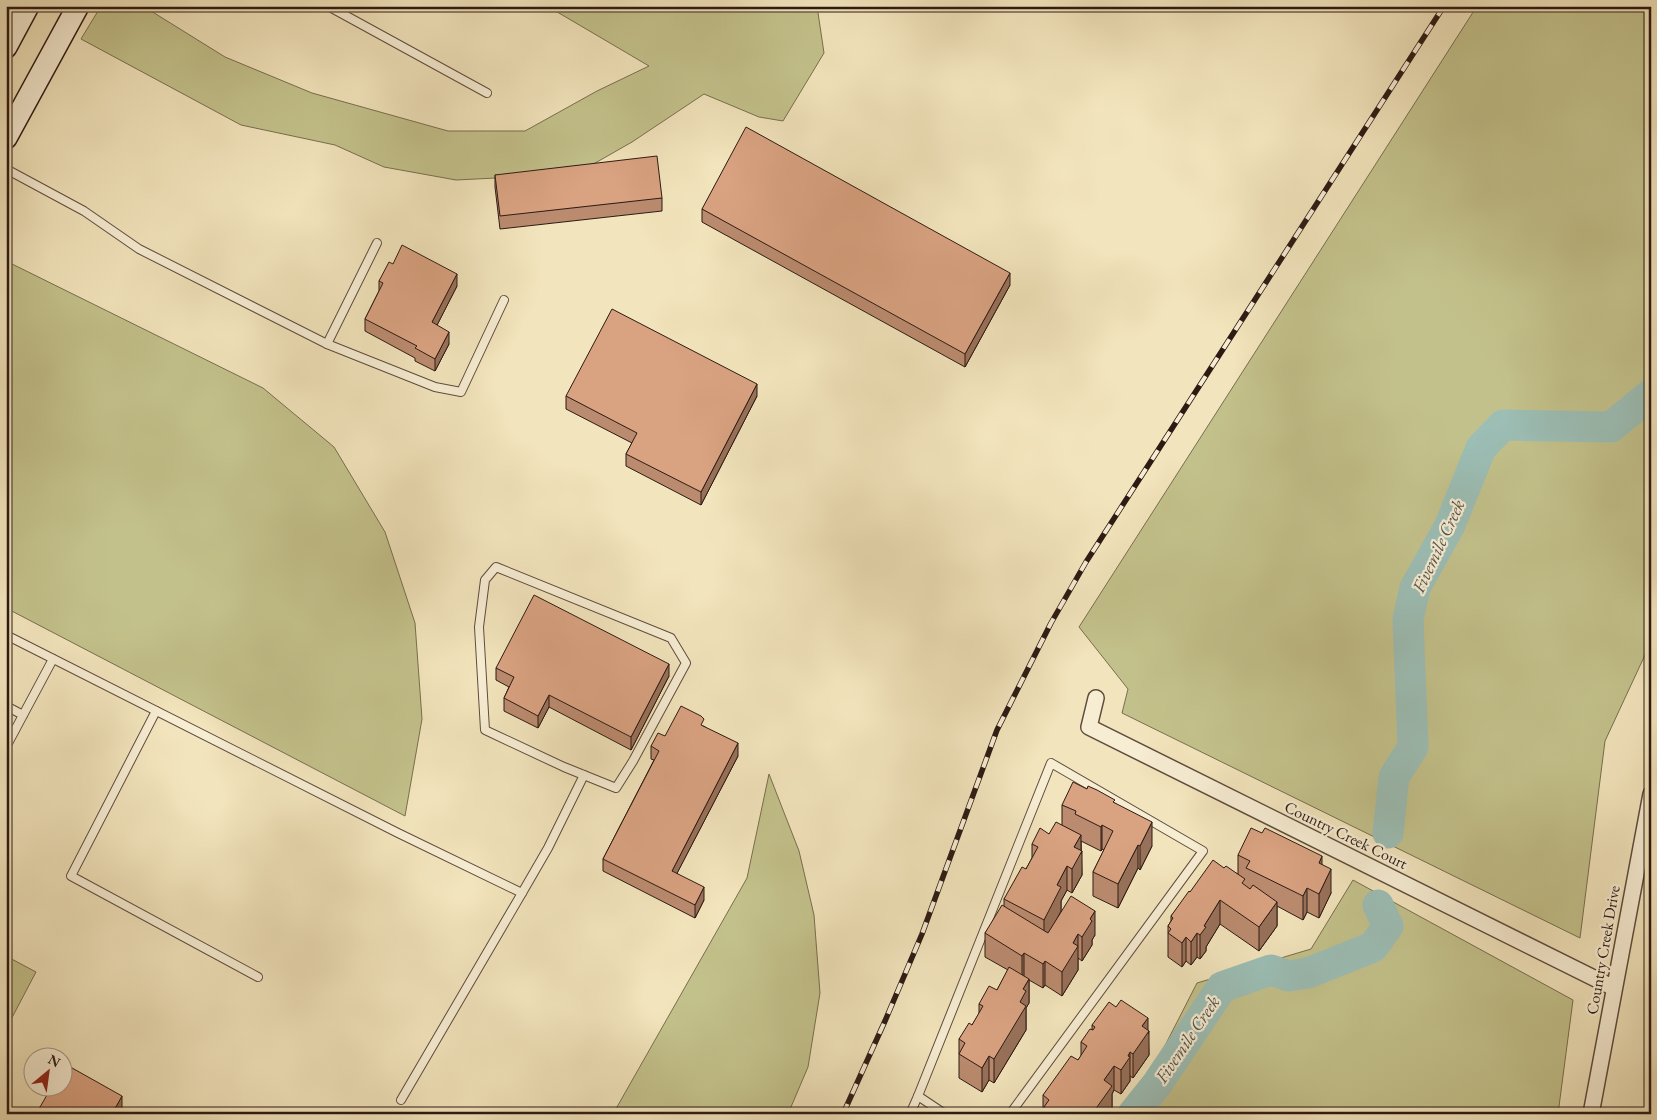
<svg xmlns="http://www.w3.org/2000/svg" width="1657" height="1120" viewBox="0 0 1657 1120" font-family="'EB Garamond',serif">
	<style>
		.green { fill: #c3c18b; stroke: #786e4f }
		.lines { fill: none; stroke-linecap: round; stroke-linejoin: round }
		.river { stroke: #9cbeb5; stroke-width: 31 }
		.service-casing { stroke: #5e4c3d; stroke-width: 10 }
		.minor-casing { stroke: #5e4c3d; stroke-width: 18 }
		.secondary-casing { stroke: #2d1a13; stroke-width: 24 }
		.service { stroke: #f7edd3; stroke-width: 8 }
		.minor { stroke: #f7edd3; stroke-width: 15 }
		.secondary { stroke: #f7edd3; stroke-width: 21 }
		.rail-casing { stroke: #2d1a13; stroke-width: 5.5 }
		.rail { stroke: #f7edd3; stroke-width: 4; stroke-dasharray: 11; stroke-linecap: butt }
		.wall { fill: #bb8b6f; stroke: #2d1a13 }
		.shaded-wall { fill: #98715a; stroke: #2d1a13 }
		.building { fill: #d9a281; stroke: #2d1a13 }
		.labels { text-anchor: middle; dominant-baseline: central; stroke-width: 4.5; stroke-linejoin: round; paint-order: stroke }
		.street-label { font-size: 16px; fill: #2d1a13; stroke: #f7edd3 }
		.water-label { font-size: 18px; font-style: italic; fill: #54534c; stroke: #f7edd3 }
	</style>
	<rect width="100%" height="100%" fill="#f2e4bc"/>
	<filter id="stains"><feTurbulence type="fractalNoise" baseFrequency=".004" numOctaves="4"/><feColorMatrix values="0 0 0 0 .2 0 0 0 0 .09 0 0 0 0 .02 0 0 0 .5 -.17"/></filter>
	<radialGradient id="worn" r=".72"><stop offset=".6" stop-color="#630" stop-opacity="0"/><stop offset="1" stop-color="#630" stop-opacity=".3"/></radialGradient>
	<!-- green -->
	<g class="green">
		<path d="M101,6H143L225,57L312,93L448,131H525L597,91L649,66L547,6H817L824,53L783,121L759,117L704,94L632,142L576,174L456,180L384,167L335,145L241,125L81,39Z"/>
		<path d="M1477,6H1651V642L1605,741L1580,938L1122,713L1128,689L1079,627Z"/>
		<path d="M6,261L263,388L334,447L385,532L415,623L422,719L405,816L6,608Z"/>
		<path d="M769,774L799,851L814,915L820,993L808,1067L788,1114H613L747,878Z"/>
		<path d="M1353,880L1573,1000L1558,1114H1130L1197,983L1311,949Z"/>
		<path d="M6,956L36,972L6,1029Z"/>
	</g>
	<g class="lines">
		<!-- river -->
		<g class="river">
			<path d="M1388,833L1394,777L1413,747L1408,619L1415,588L1450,525L1481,448L1503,425L1611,427L1651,394"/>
			<path d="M1133,1114L1157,1084L1222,987L1271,970L1289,976L1308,973L1373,947L1388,926L1378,905"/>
		</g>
		<!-- service casing -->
		<g class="service-casing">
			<g id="service">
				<path d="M328,6L487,93"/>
				<path d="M6,169L84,211L139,249L327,344L377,243"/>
				<path d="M327,344L435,387L461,392L504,300"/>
				<path d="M496,567L671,638L686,663L633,761L616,788L564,767L485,730L479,627L485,580Z"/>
				<path d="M6,635L398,833L522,893L548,848L584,775"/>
				<path d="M6,706L23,715"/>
				<path d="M156,711L71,876L258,977"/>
				<path d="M6,747L53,659"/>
				<path d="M1638,861L1651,863"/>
				<path d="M918,1096L945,1114"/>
				<path d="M401,1100L522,893"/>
				<path d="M910,1114L918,1096L1051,763L1203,851L1010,1114"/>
			</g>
		</g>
		<!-- minor casing -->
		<g class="minor-casing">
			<g id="minor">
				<path d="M1096,698L1089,727L1614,988"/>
				<path d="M1591,1114L1651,794"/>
			</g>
		</g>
		<!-- secondary casing -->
		<g class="secondary-casing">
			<g id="secondary">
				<path d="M6,47L28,6"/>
				<path d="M6,138L78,6"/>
			</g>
		</g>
		<!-- service -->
		<use href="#service" class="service"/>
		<!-- minor -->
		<use href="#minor" class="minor"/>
		<!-- secondary -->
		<use href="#secondary" class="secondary"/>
		<!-- rail casing -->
		<g class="rail-casing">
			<path id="rail" d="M843,1114L885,1021L922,934L997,730L1051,623L1086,562L1444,6"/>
		</g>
		<!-- rail -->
		<use href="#rail" class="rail"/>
	</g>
	<!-- wall -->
	<g class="wall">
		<path d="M495,175L662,198V211L500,229L495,187Z"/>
		<path d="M702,209L1010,285L965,367L702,222Z"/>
		<path d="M393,264L457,286L437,325L449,344L435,371L415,361V358L365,331V319L379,291V281Z"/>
		<path d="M566,396H757L701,505L626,466V454L632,443L566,409Z"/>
		<path d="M496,668L669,676L631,750L549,707L538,728L504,711V698L509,687L496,680Z"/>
		<path d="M704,726L738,756L677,873L704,900L695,918L603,871V859L654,760L651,759V746L665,736Z"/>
		<path d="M1115,803L1152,846L1140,870L1138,868L1118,908L1093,896V872L1104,850L1102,849L1101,851L1081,841L1082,875L1072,893L1067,890L1061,901V911L1095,935L1092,940V945L1082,961L1078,958V970L1062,996L1045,985L1043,988L1029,980V1003L1026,1008V1030L994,1083L989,1080L982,1092L959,1078V1039L972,1025L979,1014V1004L997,990L1008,970L985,957V933L1004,906V899L1026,869L1032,858V844L1049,834L1062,825V805Z"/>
		<path d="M1238,855L1322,864L1331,893L1319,918L1307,912L1303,920L1277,906V926L1259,951L1220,924L1206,947V951L1200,959L1197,957L1191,965L1186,961L1182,967L1168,957V926L1171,921V916L1190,892L1224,868L1238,874Z"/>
		<path d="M1092,1025L1148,1030L1149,1055L1133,1078L1130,1076V1081L1121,1094L1114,1090L1112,1094V1109L1108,1114H1043V1095L1078,1060L1081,1056V1042L1092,1030Z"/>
	</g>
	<!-- shaded-wall -->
	<g class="shaded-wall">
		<path d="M1010,273V285L965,367V354Z"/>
		<path d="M457,274V286L432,335V322Z"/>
		<path d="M449,332V344L435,371V359Z"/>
		<path d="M757,384V396L701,505V492Z"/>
		<path d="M669,664V676L631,750V737Z"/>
		<path d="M549,695V707L538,728V716Z"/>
		<path d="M738,743V756L672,883V871Z"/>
		<path d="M1152,822V846L1140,870V846Z"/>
		<path d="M1102,825V849L1101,851V827Z"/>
		<path d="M1081,835V854L1082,851V875L1072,893V869L1074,847Z"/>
		<path d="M1138,845V868L1118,908V884Z"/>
		<path d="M1322,856V880L1319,863Z"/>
		<path d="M1067,866V890L1061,901V911L1044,944V920L1057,885Z"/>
		<path d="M1331,869V893L1319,918V894Z"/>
		<path d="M704,887V900L695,918V905Z"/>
		<path d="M1307,888V912L1303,920V896Z"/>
		<path d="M1220,900V924L1206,947V951L1200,959V935L1204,926Z"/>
		<path d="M1277,902V926L1259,951V927Z"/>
		<path d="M1095,911V935L1092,940V945L1082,961V937L1090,919Z"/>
		<path d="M1197,933V957L1191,965V942Z"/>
		<path d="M1078,934V970L1062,996V972L1073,943Z"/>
		<path d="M1186,937V961L1182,967V943Z"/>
		<path d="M1024,953V977L1022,979V956Z"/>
		<path d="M1045,961V985L1043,988V964Z"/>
		<path d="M1029,979V1003L1026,1008V1030L994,1083V1059L1020,1002L1023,989Z"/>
		<path d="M1148,1018V1034L1149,1031V1055L1133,1078V1054L1142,1026Z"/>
		<path d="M1130,1052V1081L1121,1094V1070Z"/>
		<path d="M989,1056V1080L982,1092V1068Z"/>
		<path d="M1114,1066V1090L1112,1094V1109L1108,1114H1092L1104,1080Z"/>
		<path d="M122,1096V1114H112Z"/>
	</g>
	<!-- building -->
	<g class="building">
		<path d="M746,127L1010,273L965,354L702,209Z"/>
		<path d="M657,156L662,198L500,216L495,175Z"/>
		<path d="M402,245L457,274L432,322L449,332L435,359L415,348L417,346L365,319L383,283L379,281L389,262L393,264Z"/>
		<path d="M612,309L757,384L701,492L626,454L637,433L566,396Z"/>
		<path d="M534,595L669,664L631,737L549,695L538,716L504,698L514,677L496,668Z"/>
		<path d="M681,706L701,716L704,719L701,725L738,743L672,871L704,887L695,905L603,859L659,751L651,746L658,733L665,736Z"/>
		<path d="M1073,782L1087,789L1088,786L1097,790L1115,800L1113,802L1152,822L1140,846L1138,845L1118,884L1093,872L1113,831L1102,825L1101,827L1075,814L1076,811L1062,805Z"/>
		<path d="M1056,822L1081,835L1074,847L1082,851L1072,869L1067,866L1057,885L1061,887L1044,920L1004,899L1022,867L1026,869L1038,847L1032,844L1040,828L1049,834Z"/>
		<path d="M1251,828L1262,833L1265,828L1322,856L1319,863L1331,869L1319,894L1307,888L1303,896L1246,868L1250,861L1238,855Z"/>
		<path d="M1213,860L1224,868L1226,866L1245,879L1242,883L1250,889L1253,885L1277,902L1259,927L1220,900L1204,926L1206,927L1200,935L1197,933L1191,942L1186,937L1182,943L1168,933L1171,929L1168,926L1173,918L1171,916L1189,891L1190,892Z"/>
		<path d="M1071,896L1095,911L1090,919L1092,921L1082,937L1078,934L1073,943L1078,946L1062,972L1045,961L1043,964L1024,953L1022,956L985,933L1002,905L1048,933Z"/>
		<path d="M1009,967L1029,979L1023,989L1026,991L1020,1002L1026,1006L994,1059L989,1056L982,1068L959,1054L965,1043L959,1039L969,1023L972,1025L983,1006L979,1004L989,986L997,990Z"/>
		<path d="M1121,1000L1148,1018L1142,1026L1149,1031L1133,1054L1130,1052L1128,1056L1130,1057L1121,1070L1114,1066L1104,1080L1112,1086L1092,1114H1053L1044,1107L1049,1100L1043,1095L1071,1056L1078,1060L1087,1046L1081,1042L1090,1029L1093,1030L1095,1027L1092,1025L1109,1002L1116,1007Z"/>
		<path d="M65,1064L122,1096L112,1114H36L51,1088H62V1068Z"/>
	</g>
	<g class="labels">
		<!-- street labels -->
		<g class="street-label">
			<text transform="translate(1346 835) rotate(26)">Country Creek Court</text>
			<text transform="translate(1603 950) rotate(-80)">Country Creek Drive</text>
		</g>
		<!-- water labels -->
		<g class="water-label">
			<text transform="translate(1438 546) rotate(-65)">Fivemile Creek</text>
			<text transform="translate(1187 1039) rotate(-56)">Fivemile Creek</text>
		</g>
	</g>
	<!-- margin -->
	<rect width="1657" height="1120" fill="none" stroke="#f2e4bc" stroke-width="25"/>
	<rect x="8" y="8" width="1642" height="1105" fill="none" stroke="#2d1a13" stroke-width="2.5"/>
	<rect x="12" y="12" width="1632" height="1095" fill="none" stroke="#2d1a13"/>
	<!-- north arrow -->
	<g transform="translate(48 1072) rotate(29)"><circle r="24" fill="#f7edd3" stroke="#a69986"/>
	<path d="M0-4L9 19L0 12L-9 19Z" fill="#8f2418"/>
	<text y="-8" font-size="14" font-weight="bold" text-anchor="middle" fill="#2d1a13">N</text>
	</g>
	<rect width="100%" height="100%" filter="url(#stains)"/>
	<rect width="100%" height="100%" fill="url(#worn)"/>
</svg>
